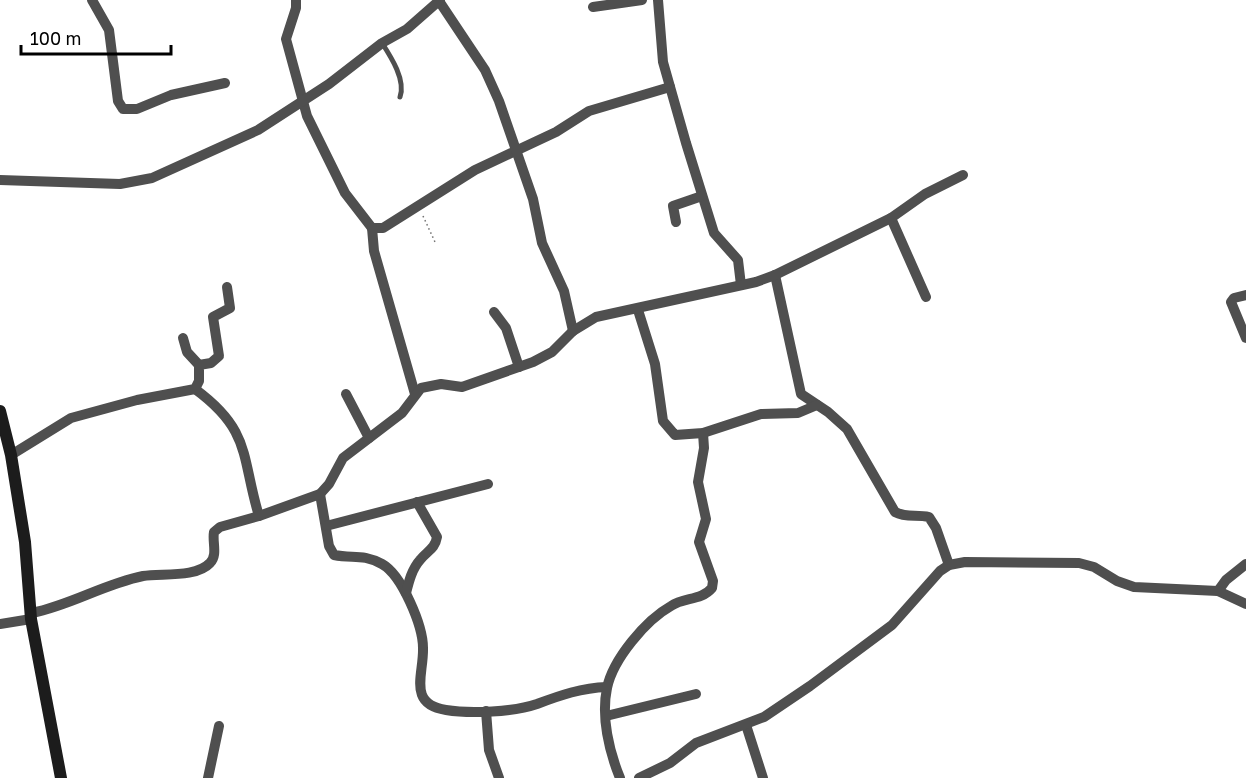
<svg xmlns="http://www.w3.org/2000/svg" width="1246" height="778" viewBox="0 0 1246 778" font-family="'Golos Text',sans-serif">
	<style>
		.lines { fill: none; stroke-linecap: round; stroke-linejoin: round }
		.path { stroke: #717171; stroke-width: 1.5; stroke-dasharray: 1.5 3; stroke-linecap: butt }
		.lane { stroke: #4f4f4f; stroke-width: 5 }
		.street { stroke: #4f4f4f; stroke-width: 10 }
		.secondary { stroke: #1c1c1c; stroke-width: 12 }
	</style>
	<rect width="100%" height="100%" fill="#fff"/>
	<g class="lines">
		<!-- path -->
		<path class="path" d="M423,216L435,242"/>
		<!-- lane -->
		<path class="lane" d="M382,43C391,57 406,80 400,97"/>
		<!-- street -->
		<g class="street">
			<path d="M92,0L109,30L118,101L123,109H137L171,95L225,83"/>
			<path d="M296,0V8L286,39L307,116L345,193L372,228H383L475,170L556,132L589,111L670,87"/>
			<path d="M658,0L663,62L686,143L714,233L738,260L741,285"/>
			<path d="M439,1L485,70L499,101L533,199L542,243L564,291L573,331"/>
			<path d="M593,7L642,0"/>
			<path d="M0,180L120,184L152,178L258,130L329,84L382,43L407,29L440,0"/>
			<path d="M891,218L926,297"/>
			<path d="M676,222L673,206L702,196"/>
			<path d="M372,228L374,251L415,394"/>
			<path d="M775,275L801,394L828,412L847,429L895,512C906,518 917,514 929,517L936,528L949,565"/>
			<path d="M1246,295L1234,298L1231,302L1246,338"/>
			<path d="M638,310L655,364L663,421L675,435L703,433L761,414L798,413L817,405"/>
			<path d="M494,312L506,328L519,367"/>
			<path d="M183,338L187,352L199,365"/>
			<path d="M195,389C252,431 241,457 259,516"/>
			<path d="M346,394L369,438"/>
			<path d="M11,455L71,418L137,400L195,389L199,381V365L211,363L219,356L213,317L230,308L227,287"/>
			<path d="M320,494L329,546L334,555C353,559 362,553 382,564C402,575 423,626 423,648C424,674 407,704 446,710C470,714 514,712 537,704C561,695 581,688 607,687"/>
			<path d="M326,526L488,484"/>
			<path d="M1218,591L1226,580L1246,564"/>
			<path d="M406,593C409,581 412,569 420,560C427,551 435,549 437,537L417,502"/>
			<path d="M32,613C71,605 104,584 143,576C162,573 196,578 210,563C218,555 212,542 214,532L220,527L259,516L320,494L329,484L343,458L402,413L421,388L441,384L462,387L533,362L552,352L573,331L596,317L756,282L775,275L891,218L925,194L963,175"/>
			<path d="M0,624L31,619"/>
			<path d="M486,711L489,750L499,778"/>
			<path d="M606,716L696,694"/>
			<path d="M746,725L763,778"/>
			<path d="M208,778L219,726"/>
			<path d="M620,778C609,751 601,717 607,688C613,659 646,620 671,606C684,597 701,601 712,588L713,581L699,542L706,519L698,482L704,448L703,433"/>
			<path d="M639,778L670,763L696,743L764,717L810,686L892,625L940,571L949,565L965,562L1079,563L1094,567L1117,581L1134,587L1218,591L1246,604"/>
		</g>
		<!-- secondary -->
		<path class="secondary" d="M0,411L11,455L25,542L31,619L61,778"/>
	</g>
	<!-- scale -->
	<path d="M21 45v9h150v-9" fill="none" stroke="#000000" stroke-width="3"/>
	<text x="30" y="45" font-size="18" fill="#000000" stroke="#ffffff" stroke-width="4.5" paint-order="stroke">100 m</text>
</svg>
